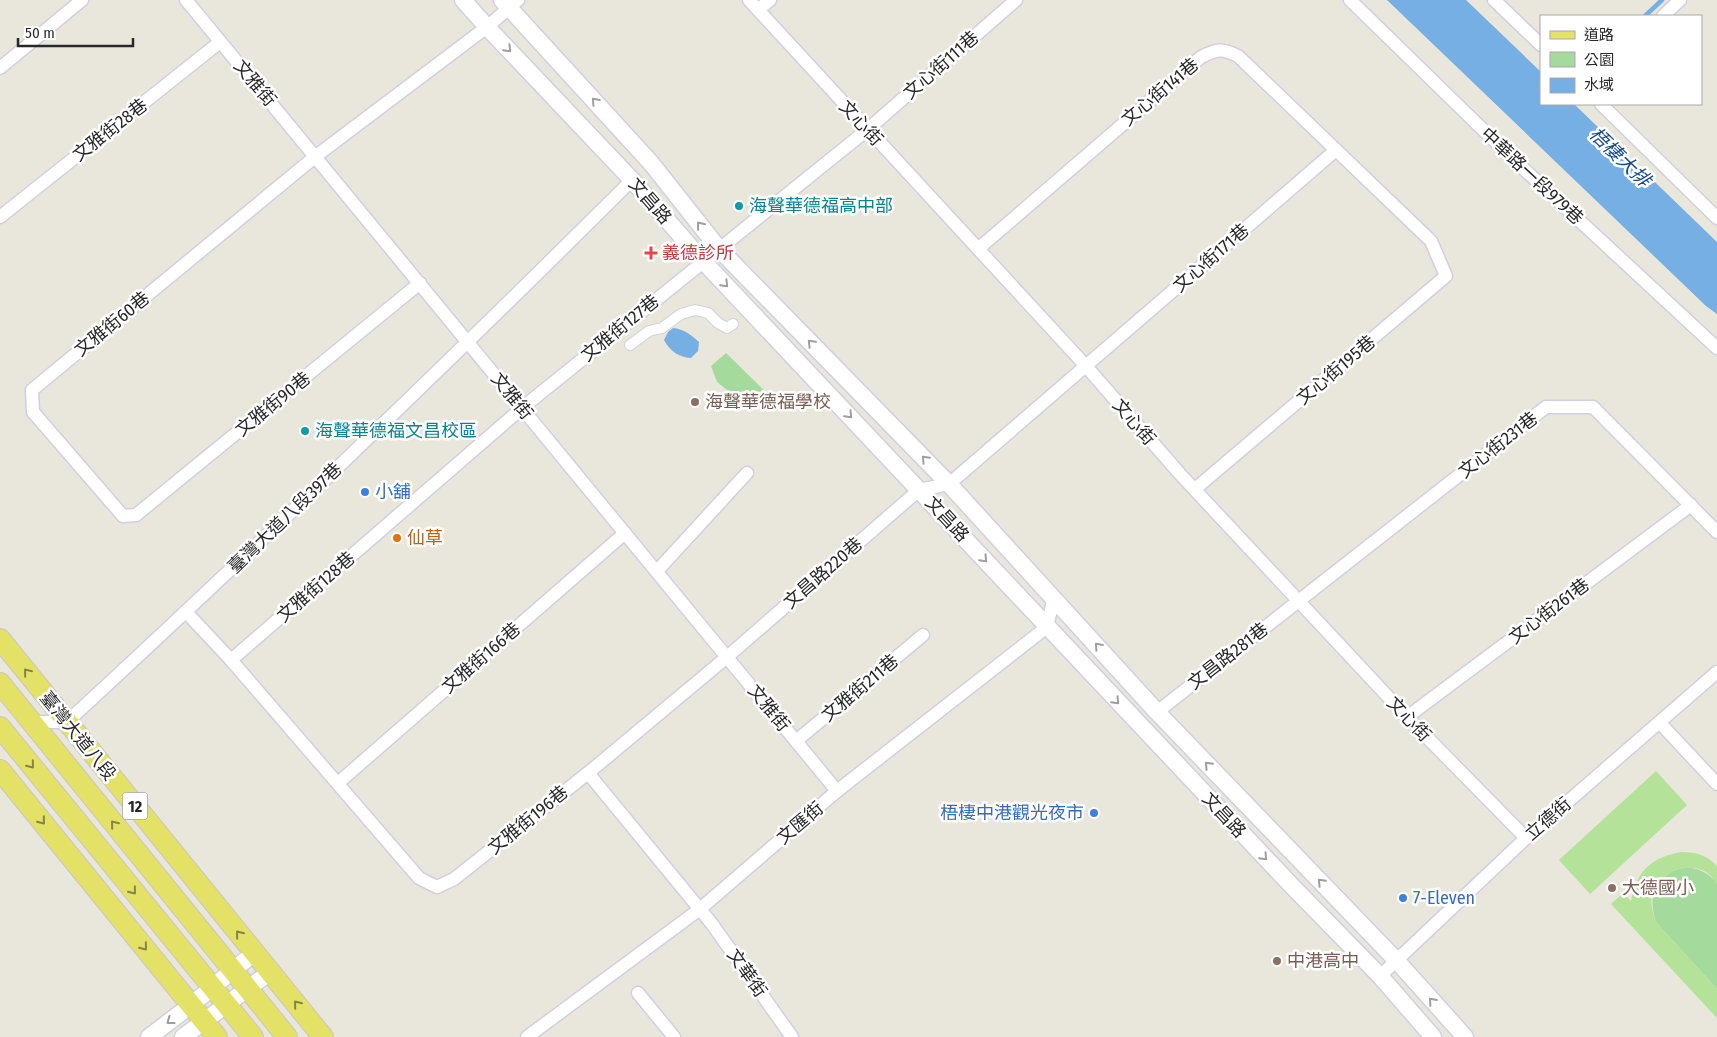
<svg xmlns="http://www.w3.org/2000/svg" width="1717" height="1037" viewBox="0 0 1717 1037" font-family="'Fira Sans Condensed','Noto Sans TC',sans-serif">
	<style>
		.green { fill: #a4db9c }
		.pitch { fill: #b3e298 }
		.water { fill: #76afe3 }
		.lines { fill: none; stroke-linecap: round; stroke-linejoin: round }
		.stream { stroke: #76afe3; stroke-width: 4.5 }
		.pedestrian-casing { stroke: #d1d0e0; stroke-width: 12 }
		.minor-casing { stroke: #d1d0e0; stroke-width: 15 }
		.tertiary-casing { stroke: #d1d0e0; stroke-width: 19 }
		.primary-casing { stroke: #c7c7c7; stroke-width: 22 }
		.pedestrian { stroke: #fff; stroke-width: 10 }
		.minor { stroke: #fff; stroke-width: 12 }
		.tertiary { stroke: #fff; stroke-width: 16 }
		.primary { stroke: #e3e166; stroke-width: 20 }
		.oneway { stroke: #9e9e9e }
		.oneway2 { stroke: #868447 }
		.culture-dot { fill: #0f9aa8; stroke: #fff; stroke-width: 2 }
		.health-dot { fill: #e0444e; stroke: #fff; stroke-width: 2 }
		.education-dot { fill: #8d6e63; stroke: #fff; stroke-width: 2 }
		.shop-dot { fill: #3f7fe0; stroke: #fff; stroke-width: 2 }
		.food-dot { fill: #e8710a; stroke: #fff; stroke-width: 2 }
		.labels { text-anchor: middle; dominant-baseline: central; stroke-width: 5; stroke-linejoin: round; paint-order: stroke }
		.shield { fill: #fff; stroke: #686868; stroke-width: 1 }
		.shield-label { font-size: 16px; font-weight: bold; fill: #282828 }
		.street-label { font-size: 18px; fill: #282828; stroke: #fff }
		.culture-label { font-size: 18px; fill: #0d838f; stroke: #fff; text-anchor: start }
		.health-label { font-size: 18px; fill: #be3a42; stroke: #fff; text-anchor: start }
		.education-label { font-size: 18px; fill: #785e54; stroke: #fff; text-anchor: start }
		.shop-label { font-size: 18px; fill: #366cbe; stroke: #fff; text-anchor: start }
		.food-label { font-size: 18px; fill: #c56008; stroke: #fff; text-anchor: start }
		.water-label { font-size: 19px; font-style: italic; fill: #194b8b; stroke: #fff }
	</style>
	<rect width="100%" height="100%" fill="#e9e6db"/>
	<!-- green -->
	<g class="green">
		<path d="M726,353L770,396L764,400L746,405L717,382L711,366Z"/>
		<path d="M1688,867C1702,870 1708,873 1717,883V989L1656,922C1646,892 1657,872 1688,867Z"/>
	</g>
	<!-- pitch -->
	<g class="pitch">
		<path d="M1656,771L1687,805L1590,894L1559,860Z"/>
		<path d="M1681,852C1696,852 1707,855 1717,866V883C1713,878 1709,873 1702,870C1683,863 1657,873 1652,895C1650,904 1653,913 1656,922L1717,989V1018L1611,904L1623,893L1631,901C1637,870 1651,858 1681,852Z"/>
	</g>
	<!-- water -->
	<g class="water">
		<path d="M1387,0H1466L1541,72V104H1574L1717,242V314L1706,306Z"/>
		<path d="M673,328C684,329 691,335 699,342L698,351L691,358C678,357 670,351 664,340L668,332Z"/>
	</g>
	<g class="lines">
		<!-- stream -->
		<path class="stream" d="M1645,16L1662,0"/>
		<!-- pedestrian casing -->
		<g class="pedestrian-casing">
			<path id="pedestrian" d="M630,345L649,331L662,328L681,314L695,310L708,313L718,323L727,328L733,324"/>
		</g>
		<!-- minor casing -->
		<g class="minor-casing">
			<g id="minor">
				<path d="M186,0L837,791"/>
				<path d="M749,0L1085,365L1180,474L1407,717L1526,838"/>
				<path d="M1350,0L1513,159L1717,348"/>
				<path d="M1494,0L1541,45"/>
				<path d="M758,10L770,0"/>
				<path d="M1663,16L1680,0"/>
				<path d="M0,68L82,0"/>
				<path d="M1601,104L1717,218"/>
				<path d="M0,217L220,42"/>
				<path d="M978,249L1201,57C1217,49 1222,48 1238,56L1431,241L1446,276L1195,489"/>
				<path d="M420,283L136,515L123,516L33,412L32,390L316,156L487,27L518,0"/>
				<path d="M657,571L747,473"/>
				<path d="M186,612L231,660L419,878L437,887L454,879L588,773L727,657L919,490L949,484L1336,150"/>
				<path d="M231,660L522,408L867,130L1016,0"/>
				<path d="M1157,712L1546,407H1593L1717,532"/>
				<path d="M1407,717L1691,505"/>
				<path d="M31,722H67C259,545 447,364 632,180"/>
				<path d="M1660,723L1717,784"/>
				<path d="M796,741L923,635"/>
				<path d="M588,773L712,924L792,1037"/>
				<path d="M338,783L625,533"/>
				<path d="M1380,976L1526,838L1717,672"/>
				<path d="M638,993L674,1037"/>
				<path d="M527,1037L700,909L837,791L1047,627L1054,597"/>
			</g>
		</g>
		<!-- tertiary casing -->
		<g class="tertiary-casing">
			<g id="tertiary">
				<path d="M463,0L487,27L632,180L703,261L1291,885L1380,976L1433,1037"/>
				<path d="M502,0L651,163L719,249L949,484L1157,712L1397,961L1465,1037"/>
				<path d="M149,1037L191,1005L254,953"/>
				<path d="M183,1037L270,972"/>
			</g>
		</g>
		<!-- primary casing -->
		<g class="primary-casing">
			<g id="primary">
				<path d="M0,639L323,1037"/>
				<path d="M0,683L287,1037"/>
				<path d="M0,727L253,1037"/>
				<path d="M0,770L217,1037"/>
			</g>
		</g>
		<!-- pedestrian -->
		<use href="#pedestrian" class="pedestrian"/>
		<!-- minor -->
		<use href="#minor" class="minor"/>
		<!-- tertiary -->
		<use href="#tertiary" class="tertiary"/>
		<!-- primary -->
		<use href="#primary" class="primary"/>
	</g>
	<!-- one-way arrows -->
	<defs><path id="oneway-chevron" d="M-2-3.5L2.5 0L-2 3.5" fill="none" stroke-width="1.6" stroke-linecap="round" stroke-linejoin="round" transform="scale(1.25)"/></defs>
	<g class="oneway">
		<use href="#oneway-chevron" transform="translate(508 49) rotate(47)"/>
		<use href="#oneway-chevron" transform="translate(595 101) rotate(-132)"/>
		<use href="#oneway-chevron" transform="translate(700 225) rotate(-128)"/>
		<use href="#oneway-chevron" transform="translate(725 284) rotate(46)"/>
		<use href="#oneway-chevron" transform="translate(811 343) rotate(-134)"/>
		<use href="#oneway-chevron" transform="translate(849 415) rotate(47)"/>
		<use href="#oneway-chevron" transform="translate(925 459) rotate(-134)"/>
		<use href="#oneway-chevron" transform="translate(984 559) rotate(47)"/>
		<use href="#oneway-chevron" transform="translate(1098 646) rotate(-132)"/>
		<use href="#oneway-chevron" transform="translate(1116 701) rotate(47)"/>
		<use href="#oneway-chevron" transform="translate(1208 765) rotate(-134)"/>
		<use href="#oneway-chevron" transform="translate(1264 857) rotate(47)"/>
		<use href="#oneway-chevron" transform="translate(1321 882) rotate(-134)"/>
		<use href="#oneway-chevron" transform="translate(1432 1001) rotate(-132)"/>
		<use href="#oneway-chevron" transform="translate(170 1021) rotate(143)"/>
	</g>
	<g class="oneway2">
		<use href="#oneway-chevron" transform="translate(27 672) rotate(-129)"/>
		<use href="#oneway-chevron" transform="translate(31 765) rotate(51)"/>
		<use href="#oneway-chevron" transform="translate(42 821) rotate(51)"/>
		<use href="#oneway-chevron" transform="translate(114 824) rotate(-129)"/>
		<use href="#oneway-chevron" transform="translate(133 891) rotate(51)"/>
		<use href="#oneway-chevron" transform="translate(239 934) rotate(-129)"/>
		<use href="#oneway-chevron" transform="translate(144 947) rotate(51)"/>
		<use href="#oneway-chevron" transform="translate(297 1004) rotate(-129)"/>
	</g>
	<!-- markers -->
	<g class="culture-dot">
		<circle cx="739" cy="206" r="5"/>
		<circle cx="305" cy="431" r="5"/>
	</g>
	<path class="health-dot" d="M648.5 245.5h5v5h5v5h-5v5h-5v-5h-5v-5h5z"/>
	<g class="education-dot">
		<circle cx="695" cy="402" r="5"/>
		<circle cx="1612" cy="888" r="5"/>
		<circle cx="1277" cy="961" r="5"/>
	</g>
	<g class="shop-dot">
		<circle cx="365" cy="492" r="5"/>
		<circle cx="1094" cy="813" r="5"/>
		<circle cx="1403" cy="898" r="5"/>
	</g>
	<circle class="food-dot" cx="397" cy="538" r="5"/>
	<g class="labels">
		<!-- shield labels -->
		<rect class="shield" x="122.5" y="792.5" width="25" height="27" rx="4"/>
		<g class="shield-label">
			<text x="135" y="806">12</text>
		</g>
		<!-- street labels -->
		<g class="street-label">
			<text transform="translate(941 65) rotate(-41)">文心街111巷</text>
			<text transform="translate(255 83) rotate(50)">文雅街</text>
			<text transform="translate(1160 92) rotate(-40)">文心街141巷</text>
			<text transform="translate(861 123) rotate(47)">文心街</text>
			<text transform="translate(110 130) rotate(-38)">文雅街28巷</text>
			<text transform="translate(1532 176) rotate(43)">中華路一段979巷</text>
			<text transform="translate(650 201) rotate(49)">文昌路</text>
			<text transform="translate(1211 258) rotate(-41)">文心街171巷</text>
			<text transform="translate(112 324) rotate(-39)">文雅街60巷</text>
			<text transform="translate(620 328) rotate(-39)">文雅街127巷</text>
			<text transform="translate(1336 370) rotate(-40)">文心街195巷</text>
			<text transform="translate(512 396) rotate(51)">文雅街</text>
			<text transform="translate(273 404) rotate(-39)">文雅街90巷</text>
			<text transform="translate(1134 422) rotate(49)">文心街</text>
			<text transform="translate(1498 445) rotate(-38)">文心街231巷</text>
			<text transform="translate(285 518) rotate(-44)">臺灣大道八段397巷</text>
			<text transform="translate(947 519) rotate(47)">文昌路</text>
			<text transform="translate(823 573) rotate(-41)">文昌路220巷</text>
			<text transform="translate(316 587) rotate(-41)">文雅街128巷</text>
			<text transform="translate(1549 611) rotate(-37)">文心街261巷</text>
			<text transform="translate(1228 656) rotate(-38)">文昌路281巷</text>
			<text transform="translate(481 658) rotate(-41)">文雅街166巷</text>
			<text transform="translate(860 688) rotate(-40)">文雅街211巷</text>
			<text transform="translate(769 708) rotate(51)">文雅街</text>
			<text transform="translate(1409 719) rotate(46)">文心街</text>
			<text transform="translate(78 736) rotate(51)">臺灣大道八段</text>
			<text transform="translate(1224 815) rotate(47)">文昌路</text>
			<text transform="translate(1548 819) rotate(-41)">立德街</text>
			<text transform="translate(528 820) rotate(-39)">文雅街196巷</text>
			<text transform="translate(800 823) rotate(-40)">文匯街</text>
			<text transform="translate(747 973) rotate(55)">文華街</text>
		</g>
		<!-- culture labels -->
		<g class="culture-label">
			<text x="749" y="206">海聲華德福高中部</text>
			<text x="315" y="431">海聲華德福文昌校區</text>
		</g>
		<!-- health labels -->
		<g class="health-label">
			<text x="662" y="253">義德診所</text>
		</g>
		<!-- education labels -->
		<g class="education-label">
			<text x="705" y="402">海聲華德福學校</text>
			<text x="1622" y="888">大德國小</text>
			<text x="1287" y="961">中港高中</text>
		</g>
		<!-- shop labels -->
		<g class="shop-label">
			<text x="375" y="492">小舖</text>
			<text x="1084" y="813" text-anchor="end">梧棲中港觀光夜市</text>
			<text x="1413" y="898">7-Eleven</text>
		</g>
		<!-- food labels -->
		<g class="food-label">
			<text x="407" y="538">仙草</text>
		</g>
		<!-- water labels -->
		<g class="water-label">
			<text transform="translate(1620 157) rotate(44)">梧棲大排</text>
		</g>
	</g>
	<!-- legend -->
	<rect x="1540" y="15" width="162" height="90" fill="#ffffff" stroke="#a9a9a9"/>
	<rect x="1550" y="31" width="25" height="8" fill="#e3e166" stroke="#a9a9a9"/>
	<text x="1584" y="40" font-size="15" fill="#282828">道路</text>
	<rect x="1550" y="52" width="25" height="15" fill="#a4db9c" stroke="#a9a9a9"/>
	<text x="1584" y="65" font-size="15" fill="#282828">公園</text>
	<rect x="1550" y="78" width="25" height="15" fill="#76afe3" stroke="#a9a9a9"/>
	<text x="1584" y="90" font-size="15" fill="#282828">水域</text>
	<!-- scale -->
	<path d="M18 38v8h115v-8" fill="none" stroke="#282828" stroke-width="2.5"/>
	<text x="25" y="38" font-size="15" fill="#282828" stroke="#ffffff" stroke-width="4" paint-order="stroke">50 m</text>
</svg>
